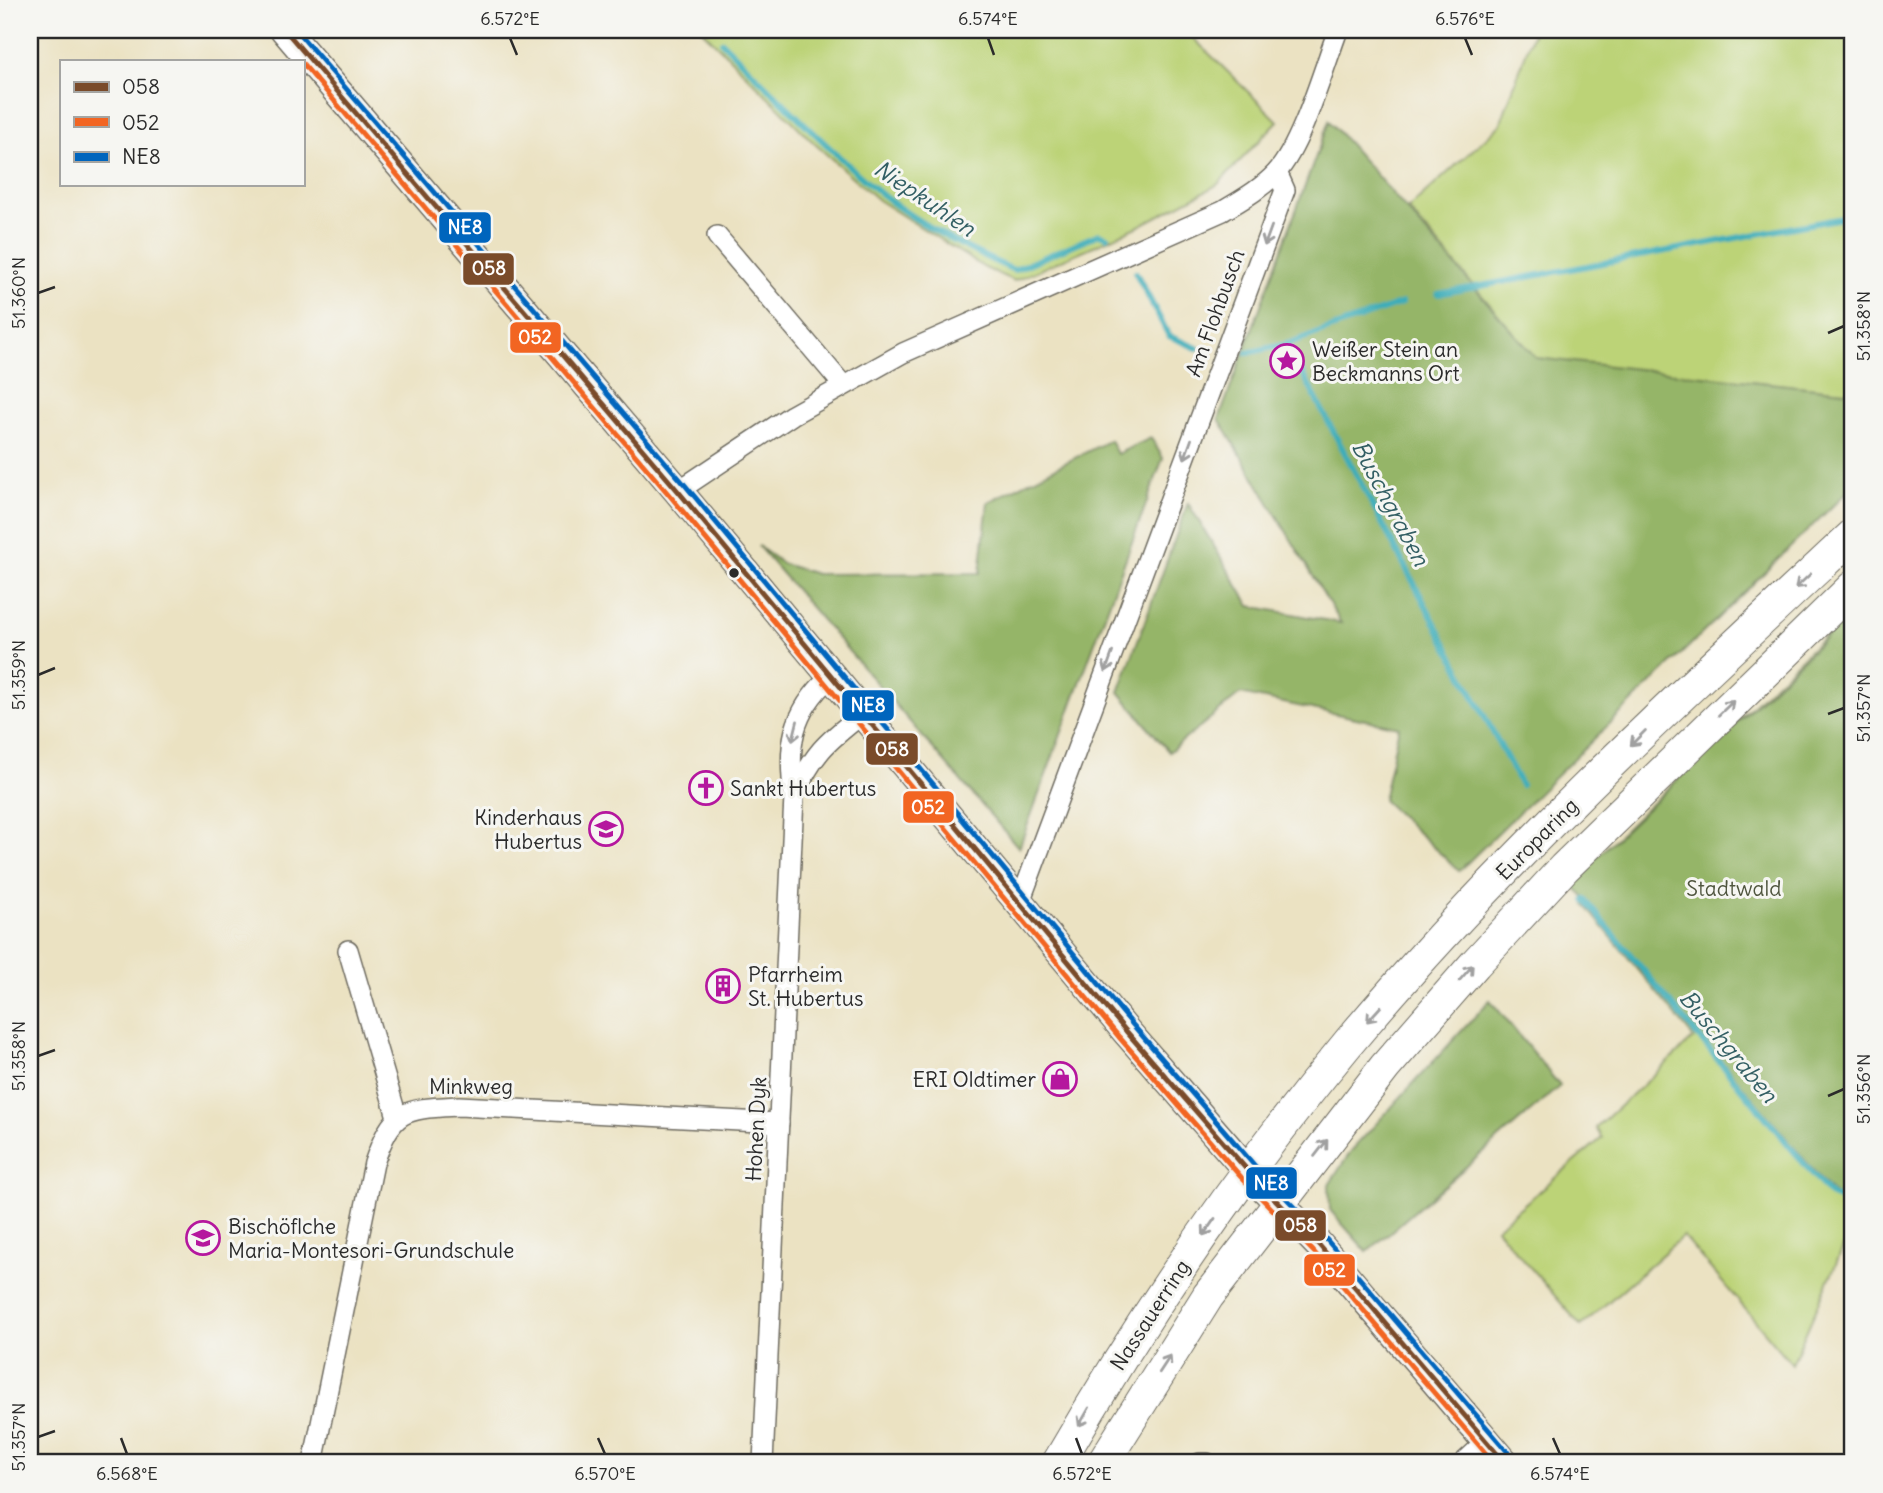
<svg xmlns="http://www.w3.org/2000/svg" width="1883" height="1493" viewBox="0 0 1883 1493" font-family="Delius,sans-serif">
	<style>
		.green { fill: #bcd377; stroke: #747f51; stroke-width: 2 }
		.forest { fill: #95b568; stroke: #60704a; stroke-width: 2 }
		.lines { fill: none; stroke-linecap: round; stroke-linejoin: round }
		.stream { stroke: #3eadb9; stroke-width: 6 }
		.minor-casing { stroke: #6e6b60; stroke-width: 22 }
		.secondary-casing { stroke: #6e6b60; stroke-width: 31 }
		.primary-casing { stroke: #6e6b60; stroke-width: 34 }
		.minor { stroke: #fff; stroke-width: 19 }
		.secondary { stroke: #fff; stroke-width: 28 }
		.primary { stroke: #fff; stroke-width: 32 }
		.bus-1-casing { stroke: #f6f6f2; stroke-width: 10 }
		.bus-2-casing { stroke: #f6f6f2; stroke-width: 10 }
		.bus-3-casing { stroke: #f6f6f2; stroke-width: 10 }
		.bus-1 { stroke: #7a4b2a; stroke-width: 5 }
		.bus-2 { stroke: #f26522; stroke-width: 5 }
		.bus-3 { stroke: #0065bd; stroke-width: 5 }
		.oneway { stroke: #a0a0a0 }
		.ticks { fill: none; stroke: #2b2b2b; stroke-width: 2.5 }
		.bus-dot { fill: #2b2b2b; stroke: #f6f6f2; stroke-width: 2.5 }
		.labels { text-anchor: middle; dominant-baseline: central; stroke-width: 6; stroke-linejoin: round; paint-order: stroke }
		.street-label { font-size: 21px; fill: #2b2b2b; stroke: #f6f6f2 }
		.poi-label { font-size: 21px; fill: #2b2b2b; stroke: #f6f6f2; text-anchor: start }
		.park-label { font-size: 21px; fill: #4f553e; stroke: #f6f6f2 }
		.water-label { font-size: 23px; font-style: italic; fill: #335f64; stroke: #f6f6f2 }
		.line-badge { stroke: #f6f6f2; stroke-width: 2.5 }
		.badge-label { font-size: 19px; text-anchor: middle; font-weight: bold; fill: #fff }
		.neatline { fill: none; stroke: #2b2b2b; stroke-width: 2.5 }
		.ticks-label { font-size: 18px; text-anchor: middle; fill: #2b2b2b }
	</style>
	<rect width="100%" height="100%" fill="#f6f6f2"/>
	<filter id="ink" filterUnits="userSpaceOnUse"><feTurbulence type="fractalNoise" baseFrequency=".0143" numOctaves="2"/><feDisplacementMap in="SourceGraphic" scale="14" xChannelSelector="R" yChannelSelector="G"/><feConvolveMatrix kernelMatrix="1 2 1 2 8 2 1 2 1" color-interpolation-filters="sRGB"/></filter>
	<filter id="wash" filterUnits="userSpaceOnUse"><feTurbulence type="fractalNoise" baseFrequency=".00686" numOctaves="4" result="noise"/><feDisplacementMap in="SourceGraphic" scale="28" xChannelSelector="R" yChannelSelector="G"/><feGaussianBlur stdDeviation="1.57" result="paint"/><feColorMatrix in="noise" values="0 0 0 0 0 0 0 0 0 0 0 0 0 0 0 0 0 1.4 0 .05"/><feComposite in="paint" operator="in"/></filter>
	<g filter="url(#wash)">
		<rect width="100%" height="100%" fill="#ebe2c2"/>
		<!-- green -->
		<g class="green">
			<path d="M702,30H1185L1278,121L1217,185L1137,227L1014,281L985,268L878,200L815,144Z"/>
			<path d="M1534,30H1853V392L1536,359L1408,209L1500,125Z"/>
			<path d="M1853,608V1225L1792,1364L1683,1236L1581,1326L1496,1228L1602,1138L1596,1128L1694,1038L1585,905L1592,901L1571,882Z"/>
		</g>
		<!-- forest -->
		<g class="forest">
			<path d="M1329,121L1536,358L1853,392V486L1459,871L1383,800L1399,727L1240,694L1169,752L1119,692L1188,503L1250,606L1341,623L1219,419Z"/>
			<path d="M1151,438L1163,458L1019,848L758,546L783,564L816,574L980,573L988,502L1110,440L1117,454Z"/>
			<path d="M1853,611V1202L1834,1195L1571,882Z"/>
			<path d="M1490,1000L1560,1086L1367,1252L1330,1210L1329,1185L1351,1151Z"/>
		</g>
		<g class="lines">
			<!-- stream -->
			<g class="stream">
				<path d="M722,42C770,89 817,138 868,183C910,220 963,248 1014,270L1099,234L1107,237"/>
				<path d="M1136,273L1169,336L1197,348"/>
				<path d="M1438,294L1853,216"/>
				<path d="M1287,344L1521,785"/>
				<path d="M1247,353L1287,344L1402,303"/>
				<path d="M1585,900L1831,1196L1853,1205"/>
			</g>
		</g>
	</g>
	<g filter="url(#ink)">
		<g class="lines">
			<!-- minor casing -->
			<g class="minor-casing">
				<g id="minor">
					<path d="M717,236L843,385"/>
					<path d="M678,491L792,415L903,353L1223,211C1241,200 1261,189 1276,173C1302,145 1324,67 1338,30"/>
					<path d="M794,796C813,754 825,743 861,715"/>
					<path d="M1020,902L1285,190L1277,172"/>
					<path d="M348,950L397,1117"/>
					<path d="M313,1463L374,1163C393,1108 404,1109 459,1106L779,1123"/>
					<path d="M763,1463L794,797C787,746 791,713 830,677"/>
					<path d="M1200,1463H1207"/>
					<path d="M1463,1463L1487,1441"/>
				</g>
			</g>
			<!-- secondary casing -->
			<g class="secondary-casing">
				<path id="secondary" d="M285,30L678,491L1126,1031L1248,1171L1319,1245L1505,1463"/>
			</g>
			<!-- primary casing -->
			<g class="primary-casing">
				<g id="primary">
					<path d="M1058,1463C1143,1316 1240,1173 1349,1042C1502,859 1679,697 1853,535"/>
					<path d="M1103,1463L1208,1296L1385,1067L1475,964L1564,868L1853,587"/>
				</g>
			</g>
			<!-- minor -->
			<use href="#minor" class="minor"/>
			<!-- secondary -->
			<use href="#secondary" class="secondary"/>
			<!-- primary -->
			<use href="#primary" class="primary"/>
			<!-- bus-1 casing -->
			<g class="bus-1-casing">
				<path id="bus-1" d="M285,30L678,491L1126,1031L1248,1171L1319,1245L1505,1463"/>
			</g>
			<!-- bus-2 casing -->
			<g class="bus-2-casing">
				<path id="bus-2" d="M303,64L671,497L1119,1037L1241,1177L1313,1251L1494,1463"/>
			</g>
			<!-- bus-3 casing -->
			<g class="bus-3-casing">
				<path id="bus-3" d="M296,30L685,485L1133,1025L1254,1165L1326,1239L1512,1457"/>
			</g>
			<!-- bus-1 -->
			<use href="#bus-1" class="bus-1"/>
			<!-- bus-2 -->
			<use href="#bus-2" class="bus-2"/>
			<!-- bus-3 -->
			<use href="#bus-3" class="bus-3"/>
		</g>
		<!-- one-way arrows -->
		<defs><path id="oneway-shaft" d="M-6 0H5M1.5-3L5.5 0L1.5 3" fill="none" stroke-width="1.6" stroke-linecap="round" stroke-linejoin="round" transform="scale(1.75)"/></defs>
		<g class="oneway">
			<use href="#oneway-shaft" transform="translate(1268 236) rotate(110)"/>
			<use href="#oneway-shaft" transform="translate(1188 449) rotate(110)"/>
			<use href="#oneway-shaft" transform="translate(1803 581) rotate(137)"/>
			<use href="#oneway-shaft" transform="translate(1109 662) rotate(110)"/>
			<use href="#oneway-shaft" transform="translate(1726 708) rotate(-44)"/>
			<use href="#oneway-shaft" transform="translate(795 731) rotate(104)"/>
			<use href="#oneway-shaft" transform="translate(1638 738) rotate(135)"/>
			<use href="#oneway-shaft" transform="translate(1466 973) rotate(-49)"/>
			<use href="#oneway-shaft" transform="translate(1374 1014) rotate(132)"/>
			<use href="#oneway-shaft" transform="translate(1321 1148) rotate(-52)"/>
			<use href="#oneway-shaft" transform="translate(1209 1227) rotate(125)"/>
			<use href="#oneway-shaft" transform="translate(1165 1364) rotate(-57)"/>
			<use href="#oneway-shaft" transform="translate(1084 1417) rotate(120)"/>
		</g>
	</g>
	<!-- ticks -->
	<path class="ticks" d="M510,38L517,55M988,38L994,55M1465,38L1472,55M38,293L55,287M1828,333L1844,326M38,675L55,668M1828,714L1844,708M38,1056L55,1050M1828,1096L1844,1089M38,1437L55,1431M121,1438L127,1454M598,1438L605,1454M1076,1438L1082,1454M1553,1438L1560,1454"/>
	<!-- icons -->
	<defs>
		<g id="sight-ring" transform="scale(1.75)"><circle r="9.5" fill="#f6f6f2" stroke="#b5179e" stroke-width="1.5"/><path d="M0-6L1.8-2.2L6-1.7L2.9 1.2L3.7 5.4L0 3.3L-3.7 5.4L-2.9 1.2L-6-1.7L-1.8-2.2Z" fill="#b5179e"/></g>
		<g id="church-ring" transform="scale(1.75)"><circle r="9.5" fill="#f6f6f2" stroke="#b5179e" stroke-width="1.5"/><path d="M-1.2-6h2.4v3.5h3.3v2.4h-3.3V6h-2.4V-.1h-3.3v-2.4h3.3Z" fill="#b5179e"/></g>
		<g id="school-ring" transform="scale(1.75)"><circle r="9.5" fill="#f6f6f2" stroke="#b5179e" stroke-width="1.5"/><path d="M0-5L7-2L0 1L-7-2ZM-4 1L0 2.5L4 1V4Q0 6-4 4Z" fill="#b5179e"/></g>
		<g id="building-ring" transform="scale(1.75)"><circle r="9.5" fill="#f6f6f2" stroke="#b5179e" stroke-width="1.5"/><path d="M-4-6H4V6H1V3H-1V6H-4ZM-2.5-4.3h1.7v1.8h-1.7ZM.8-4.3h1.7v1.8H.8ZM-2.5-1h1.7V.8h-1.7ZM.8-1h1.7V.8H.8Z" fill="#b5179e"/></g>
		<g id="shop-ring" transform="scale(1.75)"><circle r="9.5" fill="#f6f6f2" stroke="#b5179e" stroke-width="1.5"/><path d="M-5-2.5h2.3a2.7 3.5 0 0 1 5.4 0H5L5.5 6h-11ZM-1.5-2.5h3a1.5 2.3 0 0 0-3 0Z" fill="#b5179e"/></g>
	</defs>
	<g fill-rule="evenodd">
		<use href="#sight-ring" x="1287" y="361"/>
		<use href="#church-ring" x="706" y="788"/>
		<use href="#school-ring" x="606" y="829"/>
		<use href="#building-ring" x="723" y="986"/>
		<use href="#shop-ring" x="1060" y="1079"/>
		<use href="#school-ring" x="203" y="1238"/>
	</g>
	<!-- markers -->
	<circle class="bus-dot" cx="734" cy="573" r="6"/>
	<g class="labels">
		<!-- street labels -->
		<g class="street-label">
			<text transform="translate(1215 313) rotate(-70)">Am Flohbusch</text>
			<text transform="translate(1537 839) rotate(-45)">Europaring</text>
			<text x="471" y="1086">Minkweg</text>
			<text transform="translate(756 1129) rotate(-87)">Hohen Dyk</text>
			<text transform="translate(1150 1315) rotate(-57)">Nassauerring</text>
		</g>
		<!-- poi labels -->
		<g class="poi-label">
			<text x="1312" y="349">Weißer Stein an<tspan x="1312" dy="24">Beckmanns Ort</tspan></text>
			<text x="730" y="788">Sankt Hubertus</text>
			<text x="582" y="817" text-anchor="end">Kinderhaus<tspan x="582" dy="24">Hubertus</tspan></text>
			<text x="748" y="974">Pfarrheim<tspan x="748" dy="24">St. Hubertus</tspan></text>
			<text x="1036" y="1079" text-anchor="end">ERI Oldtimer</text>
			<text x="228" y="1226">Bischöflche<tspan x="228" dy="24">Maria-Montesori-Grundschule</tspan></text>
		</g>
		<!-- park labels -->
		<g class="park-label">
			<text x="1734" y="888">Stadtwald</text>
		</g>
		<!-- water labels -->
		<g class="water-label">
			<text transform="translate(925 198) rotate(34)">Niepkuhlen</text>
			<text transform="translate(1391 503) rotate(62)">Buschgraben</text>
			<text transform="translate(1729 1046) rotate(50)">Buschgraben</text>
		</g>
	</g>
	<g class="line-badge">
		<rect x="438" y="211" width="54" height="33" rx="7" fill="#0065bd"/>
		<rect x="462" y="252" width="53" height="34" rx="7" fill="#7a4b2a"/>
		<rect x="509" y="321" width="53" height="33" rx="7" fill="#f26522"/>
		<rect x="841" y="689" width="54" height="33" rx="7" fill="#0065bd"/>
		<rect x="865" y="732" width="54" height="34" rx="7" fill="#7a4b2a"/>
		<rect x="902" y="790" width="53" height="34" rx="7" fill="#f26522"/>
		<rect x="1245" y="1166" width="53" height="34" rx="7" fill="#0065bd"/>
		<rect x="1274" y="1209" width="53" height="33" rx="7" fill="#7a4b2a"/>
		<rect x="1303" y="1253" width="53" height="34" rx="7" fill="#f26522"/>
	</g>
	<g class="badge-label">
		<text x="465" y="234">NE8</text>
		<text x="489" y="275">058</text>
		<text x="535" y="344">052</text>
		<text x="868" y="712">NE8</text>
		<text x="892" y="756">058</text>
		<text x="928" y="814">052</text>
		<text x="1271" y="1190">NE8</text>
		<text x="1300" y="1232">058</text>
		<text x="1329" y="1277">052</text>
	</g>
	<!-- margin -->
	<rect width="1883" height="1493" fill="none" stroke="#f6f6f2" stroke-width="77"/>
	<!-- legend -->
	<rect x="60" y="60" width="245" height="126" fill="#f6f6f2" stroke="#a5a5a2" stroke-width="2"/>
	<rect x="74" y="82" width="35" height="10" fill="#7a4b2a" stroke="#a5a5a2" stroke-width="2"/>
	<text x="122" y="94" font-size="21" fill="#2b2b2b">058</text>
	<rect x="74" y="117" width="35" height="10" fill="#f26522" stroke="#a5a5a2" stroke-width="2"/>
	<text x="122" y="130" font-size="21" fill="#2b2b2b">052</text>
	<rect x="74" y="152" width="35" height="10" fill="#0065bd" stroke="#a5a5a2" stroke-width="2"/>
	<text x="122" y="164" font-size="21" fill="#2b2b2b">NE8</text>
	<rect x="38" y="38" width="1806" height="1416" class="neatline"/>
	<g class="ticks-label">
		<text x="510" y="25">6.572°E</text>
		<text x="988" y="25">6.574°E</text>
		<text x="1465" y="25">6.576°E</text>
		<text transform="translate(19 293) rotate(-90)" y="6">51.360°N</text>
		<text transform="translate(1864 326) rotate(-90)" y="6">51.358°N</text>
		<text transform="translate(19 675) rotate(-90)" y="6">51.359°N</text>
		<text transform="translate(1864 708) rotate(-90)" y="6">51.357°N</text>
		<text transform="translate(19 1056) rotate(-90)" y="6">51.358°N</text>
		<text transform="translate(1864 1089) rotate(-90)" y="6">51.356°N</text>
		<text transform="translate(19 1437) rotate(-90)" y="6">51.357°N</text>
		<text x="127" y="1480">6.568°E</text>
		<text x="605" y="1480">6.570°E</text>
		<text x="1082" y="1480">6.572°E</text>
		<text x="1560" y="1480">6.574°E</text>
	</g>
</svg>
